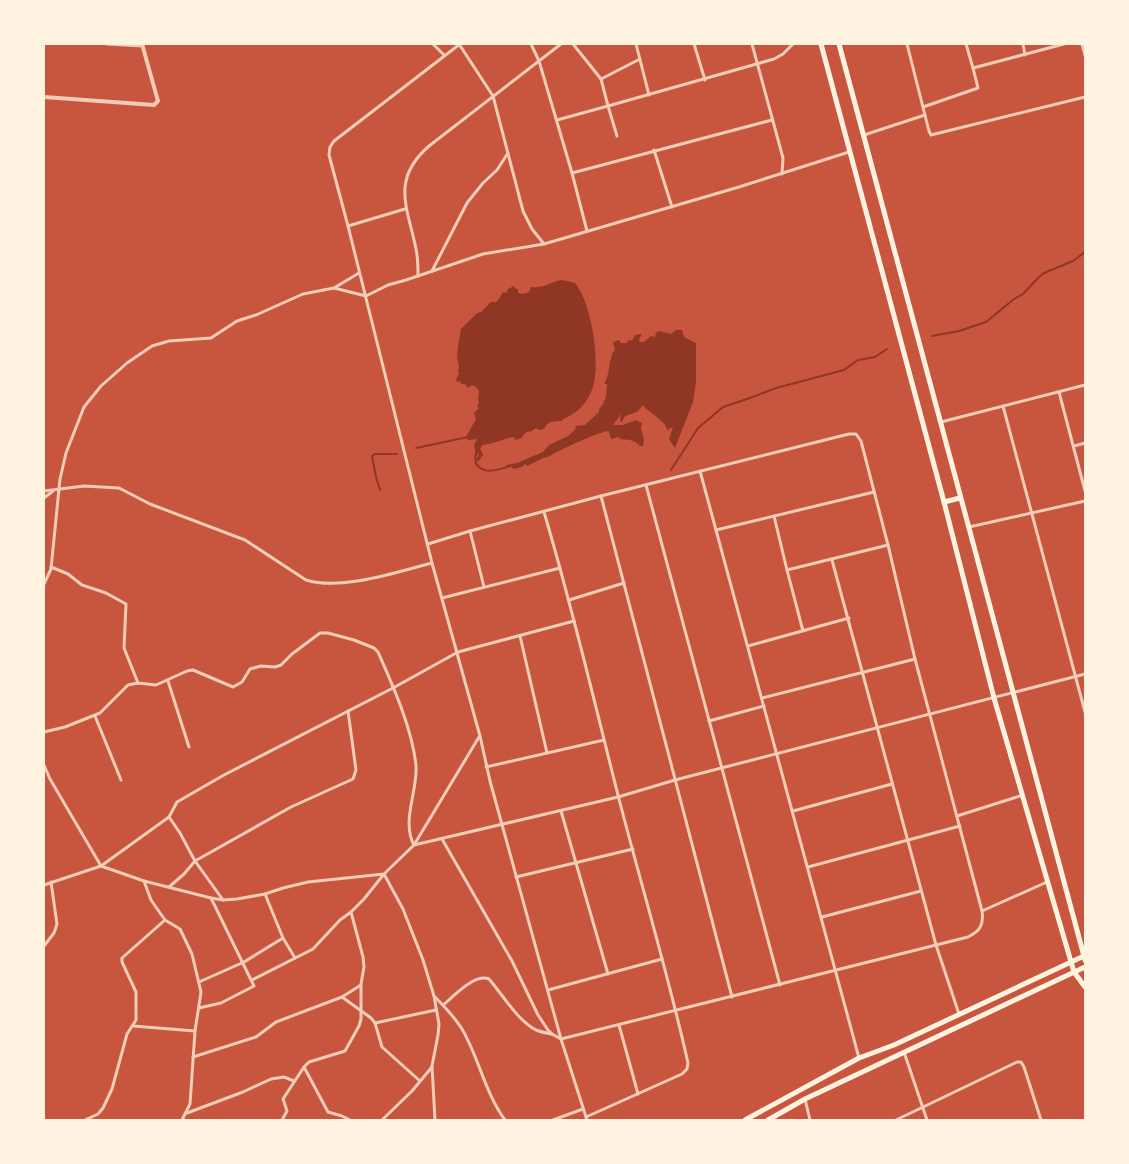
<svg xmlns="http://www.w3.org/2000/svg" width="1129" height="1164" viewBox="0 0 1129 1164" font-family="Quicksand,sans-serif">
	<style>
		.water { fill: #8f3625 }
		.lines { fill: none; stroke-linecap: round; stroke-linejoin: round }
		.stream { stroke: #8f3625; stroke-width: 2 }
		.minor { stroke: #f1ccb7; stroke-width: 3 }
		.tertiary { stroke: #f1ccb7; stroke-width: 4 }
		.primary { stroke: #fff3e0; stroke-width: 5 }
	</style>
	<rect width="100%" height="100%" fill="#c8553d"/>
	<!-- water -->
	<g class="water">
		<path d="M562,280L575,283C592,303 603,371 590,394C584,407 575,414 563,419L562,421C553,421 548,421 544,429L539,430L536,428L530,432L528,431L523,435L522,438L516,440L513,437C503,439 493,444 483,445L480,448L483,455L478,462L476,460L479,454H477V456L475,458V449L474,445L477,439L468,440L466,437L476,419L474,413L479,408L477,407L479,403L478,399L479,391L476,387L472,385L468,388L465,384H462L459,381L457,382L456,380L459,373L458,372L459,366L457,358L458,346L461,329L477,313L481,312L491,302H496L499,299L503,292L506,293L508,289L514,286L516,289H518V293L523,294L529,292L531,287C543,289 550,282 562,280Z"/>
		<path d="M676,330H682L684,337L696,343V382L693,402L675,448L669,439L673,428H670L668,431C664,418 649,414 643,405L637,412L625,416L622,422L620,421L621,414L613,425H623L636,420L642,423L641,428L644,440L643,446H640C631,436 625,443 618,437L612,439L610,437L609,431C600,431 557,451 548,457C540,458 536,462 527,466L525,464L522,467L513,469L512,467L505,468L507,465L517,463L543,452L549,445L568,436L575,430L576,426L585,425L599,412V409L603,404L606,397L607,384H604C610,375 608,363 613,353L611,352H614L615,350L613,342L620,340V343H627L628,340L632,341L635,335L642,334L639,339L640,342H644L651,336L655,337L656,333L659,331L671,334Z"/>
	</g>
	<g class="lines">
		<!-- stream -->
		<g class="stream">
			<path d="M932,336L959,331L986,322L1014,299L1023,294L1039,277L1044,273L1073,261L1085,252"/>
			<path d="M416,448L468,437"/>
			<path d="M475,456L476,464C485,475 496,470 507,467"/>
			<path d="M671,470L698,428L723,407L750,398L776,388L844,370L858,360L875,357L887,349"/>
			<path d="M380,490L376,477L372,456L375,454H397"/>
		</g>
		<!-- minor -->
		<g class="minor">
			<path d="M107,44L143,46"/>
			<path d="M433,44L444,55"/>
			<path d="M459,44L493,96L523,211L532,229L544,244"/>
			<path d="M460,44L334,141L330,147L329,155L348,226L432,563L480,736L490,781L561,1039L587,1120"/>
			<path d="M531,44L539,61L572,173L587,231"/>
			<path d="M573,44L601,79"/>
			<path d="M636,44L649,95"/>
			<path d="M694,44L705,80"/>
			<path d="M752,44L783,158L782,174"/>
			<path d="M907,44L929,131L931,135L1085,97"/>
			<path d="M966,44L973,68L1064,44"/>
			<path d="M1023,44L1025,55"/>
			<path d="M1082,44L1085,55"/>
			<path d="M640,59L601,79L608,106L774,59L783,54L793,44"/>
			<path d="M923,107L978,88L973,68"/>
			<path d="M557,120L608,106L617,136"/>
			<path d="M864,135L925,115"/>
			<path d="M654,150L672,207"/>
			<path d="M572,173L772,120"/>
			<path d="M348,226L405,209"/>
			<path d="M432,271L467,203L483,183L497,170L508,153"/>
			<path d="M418,276C418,267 418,258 416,249C408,208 390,180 429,146L561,44"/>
			<path d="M334,288L366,296L388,285L406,280L483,254L544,244L739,187L849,152"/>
			<path d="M1059,392L1085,491"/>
			<path d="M1003,406L1085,712"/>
			<path d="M941,422L1085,385"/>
			<path d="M1074,446L1085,443"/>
			<path d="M700,471L859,1058"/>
			<path d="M646,485L780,985"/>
			<path d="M44,491L84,486L119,488L150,504L245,540L306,580C341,591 397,572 432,563"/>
			<path d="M601,496L732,997"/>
			<path d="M44,498L53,491"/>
			<path d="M544,512C572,606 594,701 618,795C641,885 668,973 688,1063L687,1069L682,1074L586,1117"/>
			<path d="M774,516L787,570L803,631"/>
			<path d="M969,527L1085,501"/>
			<path d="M716,530L874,492"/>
			<path d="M470,531L484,587"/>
			<path d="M428,544L470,531L601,496L849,434H856L861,441L888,545L915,659L982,911C984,925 980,931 968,937L561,1039L552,1034L548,1030L538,1015L512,961L442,839"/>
			<path d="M832,560L936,945L959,1014"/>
			<path d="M51,567L68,574L82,585L106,593L126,604L124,648L138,683"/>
			<path d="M787,570L888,545"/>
			<path d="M44,584L51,569L60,479L66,453L84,407L101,386L127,363L152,346L169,341L211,338L237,321L256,315L303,294L334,288L359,273"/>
			<path d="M442,598L560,568"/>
			<path d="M569,600L624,583"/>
			<path d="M520,636L547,753"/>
			<path d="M748,646L849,618"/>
			<path d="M168,681L189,747"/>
			<path d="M762,698L915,659"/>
			<path d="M95,716L121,780"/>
			<path d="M709,721L764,706"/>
			<path d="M44,732L65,727L100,713L128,685L138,683L156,685L187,671L193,670L233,687L242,682L250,669L261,666L275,667L281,665L292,654L320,633H328L354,640L374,648L378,652C393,686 412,728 416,765C418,791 401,821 414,845L618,797L675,780L1085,674"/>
			<path d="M44,765L50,779L101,866L144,881L211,898L223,900L237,899L265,894L283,888L308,882L384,874L414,845L479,737"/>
			<path d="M486,767L604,740"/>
			<path d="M561,811L608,974"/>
			<path d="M793,811L892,784"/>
			<path d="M957,816L1023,795"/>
			<path d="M169,817L180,833L195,861L291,807L353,779L356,770L348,711"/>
			<path d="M808,867L960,826"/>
			<path d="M516,877L633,849"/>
			<path d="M144,881L151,900L165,920L180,929L192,954L201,992L195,1031L190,1104L182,1120"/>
			<path d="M44,885L101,866L169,817L177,802L224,775L393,688L458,652L574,621"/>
			<path d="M169,887L184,874L195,861L223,900"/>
			<path d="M265,894L283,938L295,958"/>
			<path d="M982,911L1047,882"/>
			<path d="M822,917L921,891"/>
			<path d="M44,946L54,933L57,924L51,882"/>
			<path d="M252,980L313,949L340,920L351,912L364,899L384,874L403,909L423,960L434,996L439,1024L438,1035L432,1066L435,1120"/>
			<path d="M199,982L244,962L283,938"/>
			<path d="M548,990L662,959"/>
			<path d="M434,996C444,1006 454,1016 462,1029C479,1058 485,1093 505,1120"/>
			<path d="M342,997L371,1018L375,1023L382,1047L420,1081"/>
			<path d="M443,1005C454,996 475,973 489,979C502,994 518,1021 536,1030C541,1032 546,1033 552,1034"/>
			<path d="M199,1008L221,1003L254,986L211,898"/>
			<path d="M375,1023L436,1010"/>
			<path d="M619,1025L638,1094"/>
			<path d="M133,1026L195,1031"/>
			<path d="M904,1052L927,1120"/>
			<path d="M193,1057L256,1037L276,1022L342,997L361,985"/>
			<path d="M304,1067L328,1112L342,1116L350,1120"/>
			<path d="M805,1099L810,1120"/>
			<path d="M187,1113L243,1092L271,1079L284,1077L294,1081"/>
			<path d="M85,1120L98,1114L103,1108L112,1089L127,1034L136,1020V992L122,962V958L165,920"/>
			<path d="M282,1120L287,1111L283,1099L304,1067L309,1062L345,1051L359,1026L361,1019V984L364,967L363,957L351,912"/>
			<path d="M382,1120L412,1091L432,1067"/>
			<path d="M553,1120L583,1109"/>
			<path d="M896,1120L1017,1062H1021L1024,1067L1041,1120"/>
		</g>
		<!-- tertiary -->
		<path class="tertiary" d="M44,97L154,105L158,101L142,44"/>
		<!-- primary -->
		<g class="primary">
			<path d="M821,44L944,502L994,698L1074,972L1085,987"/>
			<path d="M839,44L1085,960"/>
			<path d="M944,502L960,498"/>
			<path d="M745,1120L859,1058L894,1045L1084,956"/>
			<path d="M768,1120L805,1099L1085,967"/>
		</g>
	</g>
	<!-- border -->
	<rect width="1129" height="1164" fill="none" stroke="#fff3e0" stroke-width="90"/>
</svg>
